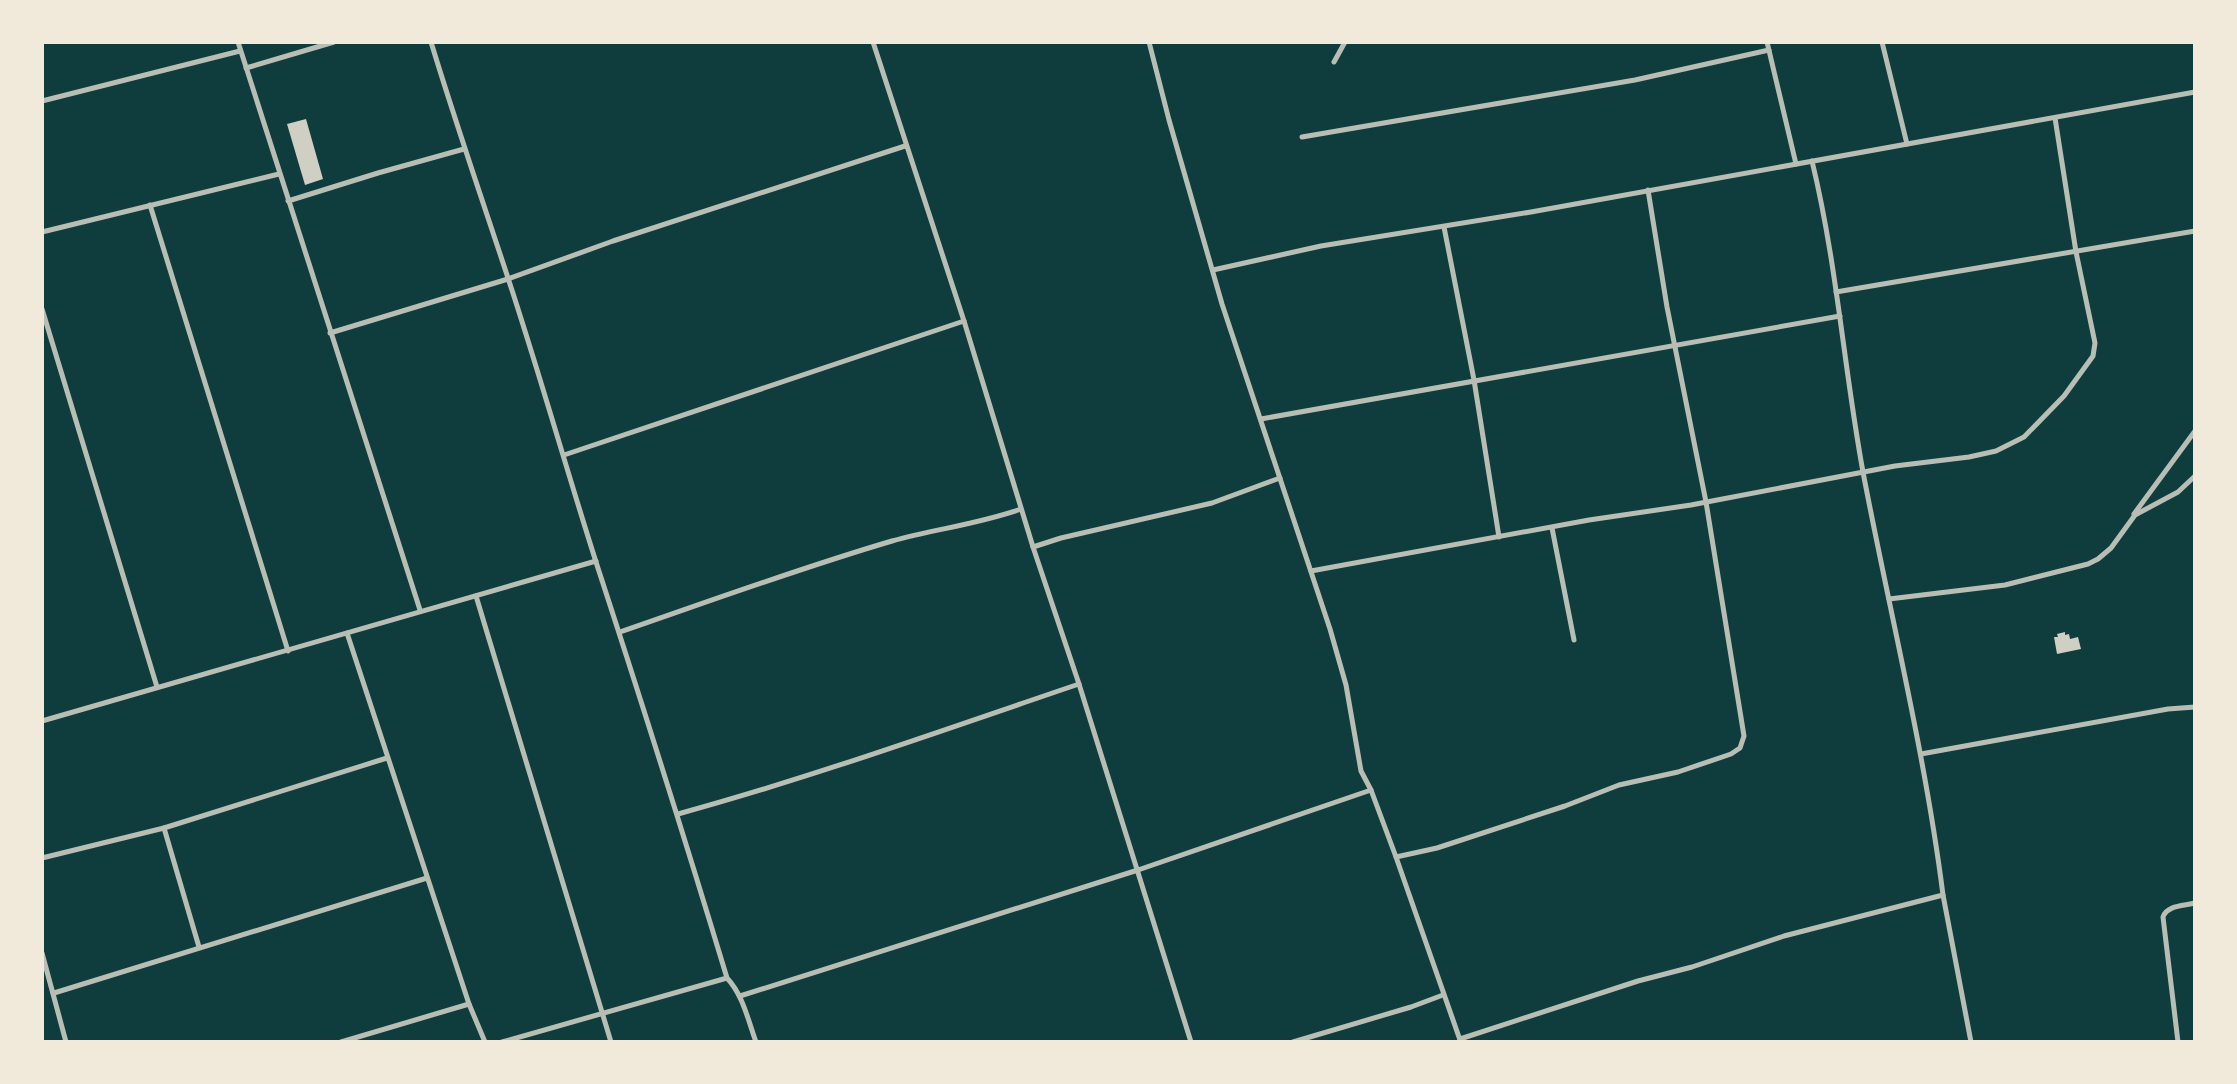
<svg xmlns="http://www.w3.org/2000/svg" width="2237" height="1084" viewBox="0 0 2237 1084" font-family="Cabin,sans-serif">
	<style>
		.building { fill: #cfcfc3 }
		.lines { fill: none; stroke-linecap: round; stroke-linejoin: round }
		.minor { stroke: #b8beb3; stroke-width: 5 }
	</style>
	<rect width="100%" height="100%" fill="#0f3d3e"/>
	<!-- building -->
	<g class="building">
		<path d="M306,119L323,179L305,185L287,124Z"/>
		<path d="M2065,632V635L2069,634L2070,639L2078,637L2081,649L2057,654L2054,637H2058L2057,634Z"/>
	</g>
	<g class="lines">
		<!-- minor -->
		<g class="minor">
			<path d="M238,42L420,610"/>
			<path d="M431,42C455,121 482,199 508,278C539,372 566,468 596,562C641,700 685,839 727,978C743,995 748,1020 756,1042"/>
			<path d="M873,42L964,321L1033,547L1079,684L1191,1042"/>
			<path d="M1149,42L1169,120L1222,304L1330,629L1346,685L1361,771L1371,790L1396,857L1460,1040"/>
			<path d="M1767,42L1796,164"/>
			<path d="M1882,42L1907,144"/>
			<path d="M1334,62L1345,42"/>
			<path d="M246,68L334,42"/>
			<path d="M42,101L240,51"/>
			<path d="M1302,137L1635,80L1769,50"/>
			<path d="M288,201L378,173L464,149"/>
			<path d="M150,205L288,651"/>
			<path d="M1444,227L1474,380L1499,537"/>
			<path d="M42,232L279,174"/>
			<path d="M1213,270L1321,246L1531,212L2195,92"/>
			<path d="M1836,292L2195,231"/>
			<path d="M42,309L157,687"/>
			<path d="M330,333L508,279L613,241L905,146"/>
			<path d="M1261,419L1840,316"/>
			<path d="M564,455L964,321"/>
			<path d="M2134,514L2195,431"/>
			<path d="M1552,528L1574,640"/>
			<path d="M1033,547L1061,538L1212,503L1280,478"/>
			<path d="M1311,571L1589,520L1691,505L1895,466L1969,457L1996,451L2024,437L2064,396L2093,356L2095,343L2076,252L2055,118"/>
			<path d="M476,596L611,1042"/>
			<path d="M1889,599L2005,585L2088,564L2098,559L2111,548L2135,515L2178,492L2195,476"/>
			<path d="M620,632C710,601 800,568 892,541C935,529 979,524 1021,509"/>
			<path d="M347,633L469,1004L485,1042"/>
			<path d="M42,721C226,667 411,615 596,561"/>
			<path d="M1921,754L2168,709L2195,707"/>
			<path d="M678,814C813,777 946,729 1079,684"/>
			<path d="M164,828L199,947"/>
			<path d="M1396,857L1437,848L1565,806L1619,785L1678,772L1731,754L1740,748L1744,736L1706,502L1667,307L1648,190"/>
			<path d="M42,858L164,828L387,758"/>
			<path d="M1943,895L1971,1042"/>
			<path d="M42,953L66,1042"/>
			<path d="M54,993L427,878"/>
			<path d="M740,996L1138,870L1371,790"/>
			<path d="M1460,1039L1638,981L1692,967L1784,936L1943,895C1925,753 1890,614 1863,472C1844,369 1837,264 1812,161"/>
			<path d="M341,1042L469,1004"/>
			<path d="M502,1042L727,978"/>
			<path d="M1293,1042L1411,1007L1443,995"/>
			<path d="M2178,1042L2163,917C2167,905 2184,906 2195,903"/>
		</g>
	</g>
	<!-- border -->
	<rect width="2237" height="1084" fill="none" stroke="#f1e9da" stroke-width="88"/>
</svg>
